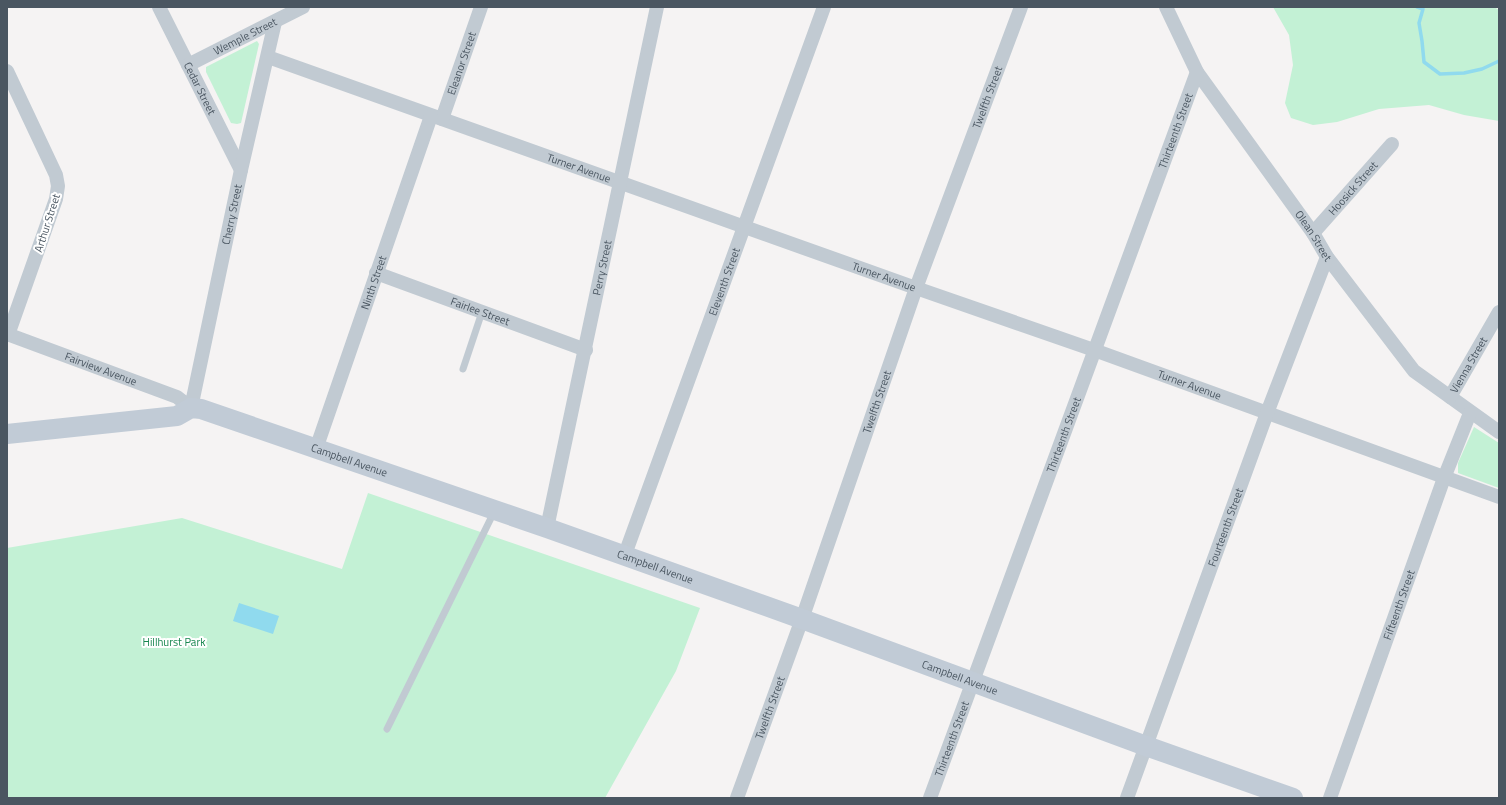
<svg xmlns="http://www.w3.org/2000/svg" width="1506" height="805" viewBox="0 0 1506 805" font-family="'Titillium Web',sans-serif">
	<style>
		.green { fill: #c3f1d5 }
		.water { fill: #90daee }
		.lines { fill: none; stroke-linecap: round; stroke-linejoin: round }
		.stream { stroke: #90daee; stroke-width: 3.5 }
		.lane { stroke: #c1cad2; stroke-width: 7 }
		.street { stroke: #c1cad2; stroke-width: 14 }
		.secondary { stroke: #c1cbd6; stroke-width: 20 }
		.labels { text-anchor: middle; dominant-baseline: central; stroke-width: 4; stroke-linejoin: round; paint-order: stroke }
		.street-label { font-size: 11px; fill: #4a5661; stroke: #fff }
		.park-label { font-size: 11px; fill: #17864f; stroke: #fff }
	</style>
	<rect width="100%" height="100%" fill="#f5f3f3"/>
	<!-- green -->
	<g class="green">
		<path d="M1273,7H1494L1499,10V121L1464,115L1429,105L1379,109L1337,122L1313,125L1291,118L1285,103L1293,65L1289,35Z"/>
		<path d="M257,41L259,44L241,123L237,124L231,123L206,72V67Z"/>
		<path d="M1474,427L1499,443V488L1458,473V463Z"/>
		<path d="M368,493L700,608L676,671L605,798H7V548L182,518L342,569Z"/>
	</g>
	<!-- water -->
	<path class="water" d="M239,603L279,616L273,634L233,621Z"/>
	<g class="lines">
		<!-- stream -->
		<path class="stream" d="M1417,7L1423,9L1419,23L1422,41L1424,62L1440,74L1464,73L1482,69L1499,61"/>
		<!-- lane -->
		<g class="lane">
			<path d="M463,369L482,312"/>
			<path d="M387,729L494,512"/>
		</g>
		<!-- street -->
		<g class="street">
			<path id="s1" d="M159,7L241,170"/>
			<path id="s2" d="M1166,7L1197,72L1313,233L1327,257L1414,371L1499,432"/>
			<path id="s3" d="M268,57L916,288L1094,350L1499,497"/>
			<path id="s4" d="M188,65L303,7"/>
			<path d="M7,71L56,175L58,186L56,199L8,335"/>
			<path id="s5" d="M442,119L481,7"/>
			<path id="s6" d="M1313,233L1392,144"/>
			<path id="s7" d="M376,273L586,350"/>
			<path id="s8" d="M7,334L177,397L191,408L241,170L275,22"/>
			<path id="s9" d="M1450,397L1499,312"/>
			<path id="s10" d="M316,449L431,116"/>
			<path id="s11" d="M547,528L657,7"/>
			<path id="s12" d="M624,557L824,7"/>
			<path id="s13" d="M737,798L802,619L916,288L1021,7"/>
			<path id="s14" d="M930,798L1197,72"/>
			<path id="s15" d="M1127,798L1267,413L1327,257"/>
			<path id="s16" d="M1330,798L1444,478L1470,413"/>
		</g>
		<!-- secondary -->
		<path class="secondary" id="s17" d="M7,434L177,416L191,408L201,409L547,528L802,619L1146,746L1293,798"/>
	</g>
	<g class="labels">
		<!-- street labels -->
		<g class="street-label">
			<text stroke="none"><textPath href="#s4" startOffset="64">Wemple Street</textPath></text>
			<text stroke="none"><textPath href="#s5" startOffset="59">Eleanor Street</textPath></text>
			<text stroke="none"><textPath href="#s1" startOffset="91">Cedar Street</textPath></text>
			<text stroke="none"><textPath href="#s13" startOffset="744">Twelfth Street</textPath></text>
			<text stroke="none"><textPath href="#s14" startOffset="711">Thirteenth Street</textPath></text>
			<text stroke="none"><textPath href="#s3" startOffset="330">Turner Avenue</textPath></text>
			<text stroke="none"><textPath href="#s6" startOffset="60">Hoosick Street</textPath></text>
			<text stroke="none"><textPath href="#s8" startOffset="397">Cherry Street</textPath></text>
			<text transform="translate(47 223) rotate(-72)">Arthur Street</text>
			<text stroke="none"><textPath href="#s2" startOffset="273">Olean Street</textPath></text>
			<text stroke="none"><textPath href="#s11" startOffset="266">Perry Street</textPath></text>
			<text stroke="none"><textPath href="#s3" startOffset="654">Turner Avenue</textPath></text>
			<text stroke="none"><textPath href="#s10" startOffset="176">Ninth Street</textPath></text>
			<text stroke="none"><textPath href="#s12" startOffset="293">Eleventh Street</textPath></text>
			<text stroke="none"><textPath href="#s7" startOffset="111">Fairlee Street</textPath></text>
			<text stroke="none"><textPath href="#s9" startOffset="37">Vienna Street</textPath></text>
			<text stroke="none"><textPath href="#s8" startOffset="100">Fairview Avenue</textPath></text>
			<text stroke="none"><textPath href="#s3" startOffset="978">Turner Avenue</textPath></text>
			<text stroke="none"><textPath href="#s13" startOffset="420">Twelfth Street</textPath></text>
			<text stroke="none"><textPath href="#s14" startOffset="387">Thirteenth Street</textPath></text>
			<text stroke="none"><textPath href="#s17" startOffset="354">Campbell Avenue</textPath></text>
			<text stroke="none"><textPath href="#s15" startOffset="288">Fourteenth Street</textPath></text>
			<text stroke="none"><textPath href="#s17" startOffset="678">Campbell Avenue</textPath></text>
			<text stroke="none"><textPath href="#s16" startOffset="205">Fifteenth Street</textPath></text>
			<text stroke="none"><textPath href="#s17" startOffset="1002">Campbell Avenue</textPath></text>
			<text stroke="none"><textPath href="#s13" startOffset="96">Twelfth Street</textPath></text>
			<text stroke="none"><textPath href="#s14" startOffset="63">Thirteenth Street</textPath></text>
		</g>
		<!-- park labels -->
		<g class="park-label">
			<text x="174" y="642">Hillhurst Park</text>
		</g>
	</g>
	<!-- border -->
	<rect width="1506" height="805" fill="none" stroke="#4a5661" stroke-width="16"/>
</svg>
